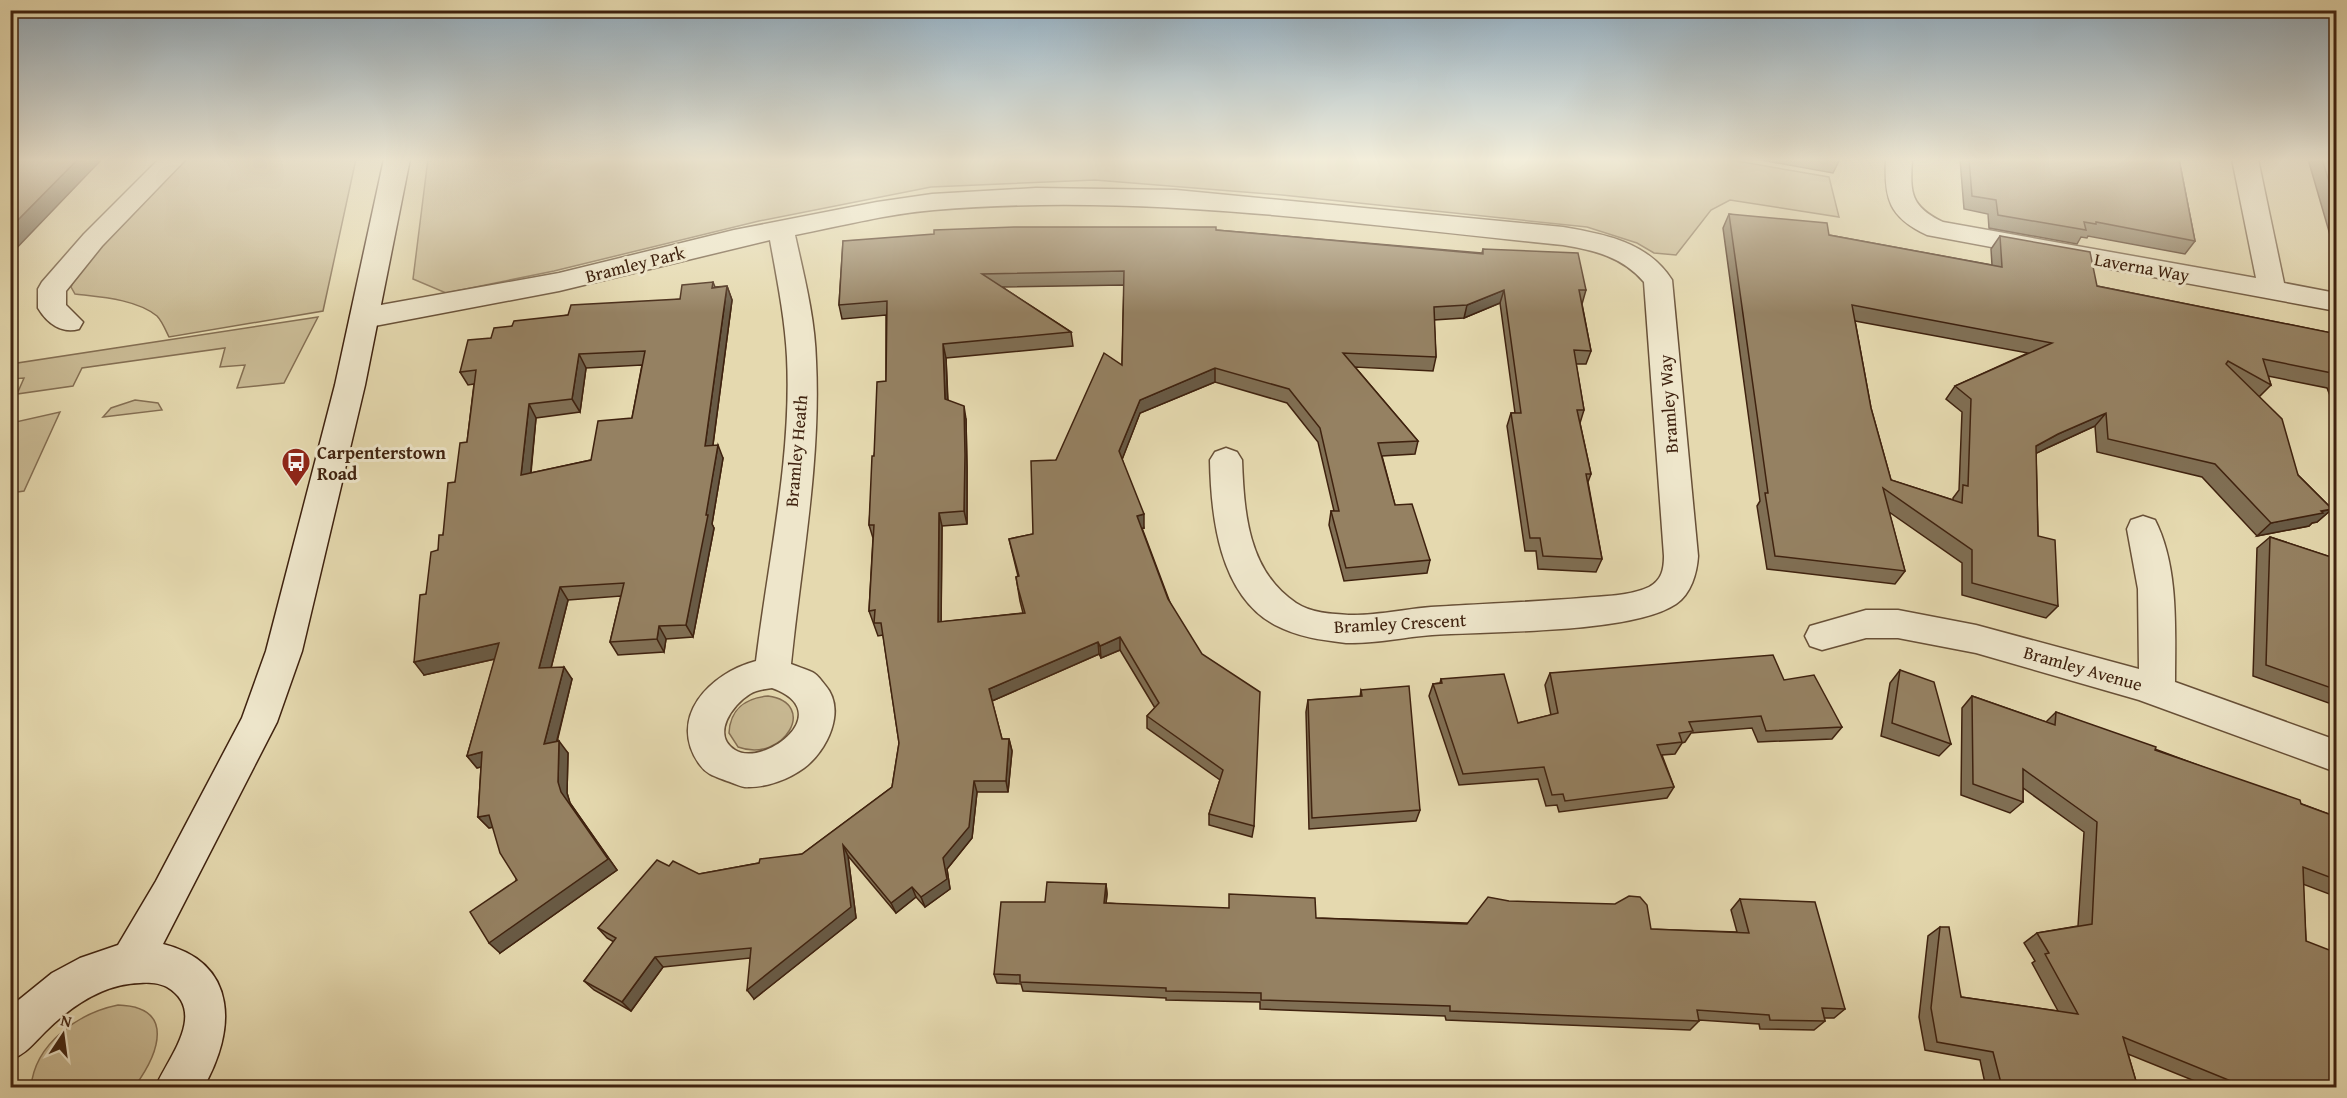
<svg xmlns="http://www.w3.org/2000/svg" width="2347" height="1098" viewBox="0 0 2347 1098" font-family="'Gentium Book Plus',serif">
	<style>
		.green { fill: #c9ba94; stroke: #846e52; stroke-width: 1.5 }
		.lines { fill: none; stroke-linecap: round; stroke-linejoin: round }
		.street-casing { stroke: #685037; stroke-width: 3 }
		.secondary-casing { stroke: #3f220f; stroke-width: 3 }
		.street { fill: #eee6cb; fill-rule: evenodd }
		.secondary { fill: #eee6cb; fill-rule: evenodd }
		.wall { fill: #806f54; stroke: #3f220f; stroke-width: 1.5; fill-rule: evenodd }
		.shaded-wall { fill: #685a45; stroke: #3f220f; stroke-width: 1.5 }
		.building { fill: #958162; stroke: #3f220f; stroke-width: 1.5; fill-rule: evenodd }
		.labels { text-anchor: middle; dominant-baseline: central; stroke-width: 6; stroke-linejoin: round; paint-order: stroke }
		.street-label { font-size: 18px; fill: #3f220f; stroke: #eee6cb }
		.poi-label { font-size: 18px; font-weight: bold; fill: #3f220f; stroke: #eee6cb; text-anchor: start }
	</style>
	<rect width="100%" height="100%" fill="#e5d9af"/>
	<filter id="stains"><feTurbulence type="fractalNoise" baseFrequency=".00333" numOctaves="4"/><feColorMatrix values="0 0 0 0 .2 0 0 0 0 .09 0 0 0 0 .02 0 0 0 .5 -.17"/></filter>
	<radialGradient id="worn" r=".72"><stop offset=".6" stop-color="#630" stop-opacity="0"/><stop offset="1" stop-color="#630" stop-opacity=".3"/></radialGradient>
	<!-- green -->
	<g class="green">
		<path d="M188,159H356L323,311L169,337C166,331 162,321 157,316C136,299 100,297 75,294L71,287C83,253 160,186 188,159Z"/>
		<path d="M428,159H1725L1829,177L1839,217L1730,200L1711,210L1676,255L1654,253L1637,243L1587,227L1282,195L1095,180L931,187L759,221L554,271L446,293L413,279Z"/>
		<path d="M318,317L284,383L237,388L245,365L220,367L225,348L82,368L73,386L17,394L24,378L11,379V364Z"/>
		<path d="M135,400L158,403L162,410L103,417L111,408Z"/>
		<path d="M60,412L24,491L11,493V423Z"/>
		<path d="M768,696C819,703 784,764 738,747L729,733C730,709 746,698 768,696Z"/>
		<path d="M118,1005C176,1007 159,1053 135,1086L31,1087C35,1043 79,1013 118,1005Z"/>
	</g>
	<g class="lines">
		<!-- street casing -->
		<g class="street-casing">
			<g id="street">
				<path d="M159,159H186L102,246L66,291V305L83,322L79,329C61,334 47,323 38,308V289L42,282L84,234Z"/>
				<path d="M1886,159H1912C1910,193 1910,206 1943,222L2256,278L2232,159H2258L2284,283L2336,293V311L1927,235C1889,217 1884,199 1886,159Z"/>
				<path d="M1036,188L1176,190L1563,227C1604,234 1648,242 1672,280L1698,556C1697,573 1691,594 1676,604C1631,634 1490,631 1432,635C1404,637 1375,644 1346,643C1321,640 1298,637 1275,625C1219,595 1211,516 1210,460L1215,452L1226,448L1237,452L1242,460C1244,513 1248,571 1296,603C1311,613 1332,614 1349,615C1376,616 1404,609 1431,607C1481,604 1532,602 1582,598C1603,596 1630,596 1649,587C1662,580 1664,569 1664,556L1644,282C1623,257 1594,250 1563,245C1354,224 1144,192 934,210C887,214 841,226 795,235C804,276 815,318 816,361C821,462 801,564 791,664C798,667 806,669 812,672C817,674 821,680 825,685C847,710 827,751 804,768C789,779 768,787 749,787C742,788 734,783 727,781C717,777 707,775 700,765C666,718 710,673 756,661C768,561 792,458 787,357C785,318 777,279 770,240L559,291L364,328L354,325L350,318L354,311L364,308L559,273L734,230L877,202L932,194ZM772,688C839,712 763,768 735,750C711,735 732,705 750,694C756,690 765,689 772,688Z"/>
				<path d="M2143,516L2155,520C2179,567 2175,630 2175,682L2336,740V772L2139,700L1976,653L1898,638H1866L1822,650L1810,646L1805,636L1810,626L1866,610H1898L1976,625L2139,669L2138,589L2127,529L2131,520Z"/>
			</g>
		</g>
		<!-- secondary casing -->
		<g class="secondary-casing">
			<path id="secondary" d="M384,159H410L365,385L302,651L277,722L163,944C239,963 236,1031 203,1088H155C167,1059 209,1012 167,987C160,983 148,982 140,983C103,984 71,1006 45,1032C33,1044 26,1054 10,1060V1007L52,973L80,958L118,945L156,881L242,718L266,651L335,385Z"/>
		</g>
		<!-- street -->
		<use href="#street" class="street"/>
		<!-- secondary -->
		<use href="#secondary" class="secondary"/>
	</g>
	<!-- wall -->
	<g class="wall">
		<path d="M1756,159H1840L1833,173Z"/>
		<path d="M1960,159H2179L2195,241L2185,254L2088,236L2087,238L2081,237L2077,244L1989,228L1988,214L1964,209Z"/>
		<path d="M2308,159H2337V259Z"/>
		<path d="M1729,214L1829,235L1992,265L1991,249L2000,236L2097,286L2337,334V413L2327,388L2268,376L2271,385L2259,397L2298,475L2332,509L2317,522L2312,523L2309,526L2257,536L2202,477L2097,452L2095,426L2036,453L2038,536L2058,606L2046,618L1962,595V563L1889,512L1905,571L1895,584L1767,569L1757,506L1760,501L1723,228ZM1855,321L2028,353L1955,386L1946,399L1962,412L1959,490L1953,498V500L1891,480L1871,408Z"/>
		<path d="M1216,230L1482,253L1483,249L1586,290L1582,304L1591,351L1586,364H1576L1584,410L1580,423L1591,474L1588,482L1602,559L1596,572L1538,569L1536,551H1525L1507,426L1511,413H1515L1500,303L1464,318L1434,320L1436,357L1433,371L1355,367L1418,441L1415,454L1382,456L1395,505L1430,560L1427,573L1344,581L1329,525L1331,511H1334L1318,442L1287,403L1215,382L1140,413L1122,459L1144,528H1142L1254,826L1252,837L1209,825V814L1220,780L1147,728V716L1155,708L1120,650L1101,658L1099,654L992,701L1002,739H1009L1012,751L1008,792H977L972,838L947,869L950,889L925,907L916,897L896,913L848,856L856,918L754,999L750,958L663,967L631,1011L594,990L584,981L614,942L607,938L598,928L669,866L699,874L759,863L802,854L892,787L899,743L883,635L878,636L869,611L873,538L869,525L874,456L886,381V315L842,319L839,305L843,241ZM1124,285L1122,365L1056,460L1033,534L1009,539L1018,576L1016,577L1020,601L1023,613L941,622L942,526L967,524V468L966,419L948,400L946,358L1073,346L1071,332L1002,287Z"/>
		<path d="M713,282L715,287L727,286L732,300L713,445L723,458L712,524L714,528L693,637L666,639L664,652L618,655L610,642L621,596L568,600L551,668L572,679L557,742L568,753L567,793L570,803L617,870L500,953L517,880L493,827L489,828L478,817L481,767L477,768L467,756L495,659L424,675L426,594L438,550L443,535L455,482L467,442L474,384L468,385L460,372L491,338L512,326L568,315L680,299ZM642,365L632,418L591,460L531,473L536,418L580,412L586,368Z"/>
		<path d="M2270,537L2337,559V706L2253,676L2257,548Z"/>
		<path d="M1900,670L1951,744L1939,756L1881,736L1890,683Z"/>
		<path d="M1550,673L1784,680L1842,727L1832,739L1758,742L1752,728L1691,733L1685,742L1682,743L1675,754L1662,755L1674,787L1667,798L1559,812L1557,805L1546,806L1538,779L1459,785L1429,696L1433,684L1440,683L1441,679L1518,723L1551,715L1545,685Z"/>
		<path d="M1361,690L1420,810L1416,821L1309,829L1306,712L1308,700L1360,697Z"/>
		<path d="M1972,696L2046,722L2056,712L2337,817V897L2303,884L2306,941L2337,1088H2212L2128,1054L2138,1088H1986L1980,1060L1925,1050L1919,1017L1928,936L1940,927L1961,997L2058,1011L2032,963L2035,961L2024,943L2037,933L2078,926L2084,832L2023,788V802L2010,813L1961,795L1962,708Z"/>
		<path d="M1106,884L1107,894L1106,903L1316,918L1737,932L1731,910L1740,899L1845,1009L1834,1018H1824L1825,1021L1814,1030L1760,1029L1759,1024L1699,1020V1021L1690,1030L1446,1020L1445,1016L1260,1009V1002L1166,1000V998L1023,991L1021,984L997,983L994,974L1045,902Z"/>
	</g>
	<!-- shaded-wall -->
	<g class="shaded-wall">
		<path d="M78,159H102L10,255V228Z"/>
		<path d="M727,286L732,300L711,459L705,446Z"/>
		<path d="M1504,290L1500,303L1464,318L1467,305Z"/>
		<path d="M943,344L946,358L948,412L945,399Z"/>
		<path d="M579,354L586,368L580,412L572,399Z"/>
		<path d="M1215,368V382L1140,413L1120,465L1119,451L1140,400Z"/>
		<path d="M529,404L536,418L529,489L521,475Z"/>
		<path d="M964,406L966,419L967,468V524L964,511Z"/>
		<path d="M2106,413L2095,426L2047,448L2025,459L2036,446L2058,434Z"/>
		<path d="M718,445L723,458L712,524L714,528L693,637L686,625Z"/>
		<path d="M2332,509L2317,522L2312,523L2309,526L2257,536L2271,523Z"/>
		<path d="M939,513L942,526L941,635L938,622Z"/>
		<path d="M1144,514V528L1138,529L1137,516Z"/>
		<path d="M560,587L568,600L548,680L539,668Z"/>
		<path d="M659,626L666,639L664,652L657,639Z"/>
		<path d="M1120,637V650L1101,658L1100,646Z"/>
		<path d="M1098,642L1099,654L992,701L989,689Z"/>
		<path d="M499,643L508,656L424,675L414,662Z"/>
		<path d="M564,667L572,679L553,756L544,744Z"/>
		<path d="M1009,739L1012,751L1008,792L1006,781Z"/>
		<path d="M559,741L568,753L567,793L570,803L617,870L500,953L489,943L558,782Z"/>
		<path d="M482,752L492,764L477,768L467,756Z"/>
		<path d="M974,781L977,792L972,838L947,869L950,889L925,907L921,897L943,858Z"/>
		<path d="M489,815L499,826L489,828L478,817Z"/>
		<path d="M843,845L848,856L856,918L754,999L747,990Z"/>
		<path d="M1106,884L1107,894L1105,913L1104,903Z"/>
		<path d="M912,887L916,897L896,913L891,903Z"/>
		<path d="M655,957L663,967L631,1011L622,1002Z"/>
	</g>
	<!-- building -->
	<g class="building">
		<path d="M10,159H78L10,228Z"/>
		<path d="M1969,159H2179L2195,241L2096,222V224L2084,222L2086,230L1998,215L1996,200L1972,196Z"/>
		<path d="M2322,159H2337V207Z"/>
		<path d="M1729,214L1827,223L1829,235L2002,267L2000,236L2090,252L2097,286L2337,334V374L2263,359L2271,385L2228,361L2226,364L2282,419L2298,475L2332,509L2321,511L2323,513L2271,523L2215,464L2108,439L2106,413L2058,434L2036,446L2038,536L2055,540L2058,606L1972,583V550L1883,488L1905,571L1775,556L1765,493H1768ZM1852,305L2052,343L1955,386L1971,399L1968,486L1963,485L1962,503L1891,480L1871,408Z"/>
		<path d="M1014,227H1216V230L1483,254V249L1578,253L1586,290H1579L1591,351L1574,350L1584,410H1577L1591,474H1586L1602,559L1543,556L1540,538H1530L1511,413H1521L1504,290L1467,305L1434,307L1436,357L1343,353L1418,441L1378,443L1395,505L1412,504L1430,560L1346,568L1331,511H1339L1320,428L1289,389L1215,368L1140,400L1119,451L1144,514L1137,516L1168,599L1202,654L1260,692L1254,826L1209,814L1223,770L1147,716L1159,703L1120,637L1100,646L1098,642L989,689L1002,739H1009L1006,781H974L969,827L943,858L947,879L921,897L912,887L891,903L843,845L851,907L747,990L751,948L655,957L622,1002L584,981L616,938L598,928L657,860L669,866L673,861L699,874L759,863L760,859L802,854L892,787L899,743L881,623H874L875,610L869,611L874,525H869L872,456H874L877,382L886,381L887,301L839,305L843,241L934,234V230ZM1124,271L1122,365L1104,353L1056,460L1031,461L1033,534L1009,539L1019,576L1016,577L1018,588L1025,613L938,622L939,513L964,511L965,455L964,406L945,399L943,344L1071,332L982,274Z"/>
		<path d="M713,282L712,288L727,286L705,446L718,445L706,515H708L686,625L659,626L657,639L610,642L624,583L560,587L539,668L564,667L544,744L559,741L558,782L561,792L608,859L489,943L470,912L517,880L500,853L489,815L478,817L482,752L467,756L499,643L414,662L420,595L426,594L431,552L438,550L439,535H443L448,483L455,482L460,443L467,442L476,370L460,372L468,340L491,338L494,328L512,326L514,321L568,315L571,305L680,299L682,285ZM645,351L632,418L598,421L591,460L521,475L529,404L572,399L579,354Z"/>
		<path d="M2270,537L2337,559V690L2266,665Z"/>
		<path d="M1773,655L1784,680L1814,675L1842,727L1766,731L1761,716L1689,722L1693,731L1679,733L1682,742L1657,745L1674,787L1565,801L1563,794L1552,795L1544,767L1463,774L1433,684L1442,683L1441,679L1504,674L1518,723L1558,713L1550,673Z"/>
		<path d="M1900,670L1934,682L1951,744L1892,723Z"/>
		<path d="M1409,686L1420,810L1312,818L1308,700L1362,696L1361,690Z"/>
		<path d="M1972,696L2055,725L2056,712L2156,747L2155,750L2300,800L2301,804L2337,817V880L2303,867L2306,941L2337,953V1088H2248L2123,1037L2138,1088H2004L2002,1087L1993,1052L1937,1042L1931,1008L1940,927H1949L1961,997L2078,1014L2045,954L2049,953L2037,933L2092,924L2097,822L2023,769V802L1973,784Z"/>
		<path d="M1047,882L1106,884L1104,903L1229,908V894L1315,898L1316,918L1467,924L1488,897L1509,901L1615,904L1629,896L1640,897L1647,905L1651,929L1749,933L1740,899L1815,902L1845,1009L1822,1008L1825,1021L1770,1020L1769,1015L1697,1010L1699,1021L1450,1011V1006L1261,1000V993L1166,991V988L1020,982V975L994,974L1001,902H1045Z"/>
	</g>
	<!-- sky -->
	<linearGradient id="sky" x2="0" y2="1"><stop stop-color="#90aabc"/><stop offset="0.51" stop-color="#f3eedb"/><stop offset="1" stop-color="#f3eedb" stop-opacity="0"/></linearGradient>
	<rect width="2347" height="313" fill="url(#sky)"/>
	<!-- icons -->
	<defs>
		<g id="bus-pin" transform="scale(1.5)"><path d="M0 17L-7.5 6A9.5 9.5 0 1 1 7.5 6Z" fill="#8f2418" stroke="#eee6cb"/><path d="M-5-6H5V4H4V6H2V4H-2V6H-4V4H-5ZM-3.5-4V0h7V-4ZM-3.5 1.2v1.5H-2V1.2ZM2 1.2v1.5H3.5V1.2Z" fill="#fff"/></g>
	</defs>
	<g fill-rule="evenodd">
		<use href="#bus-pin" x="296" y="462"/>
	</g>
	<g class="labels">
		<!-- street labels -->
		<g class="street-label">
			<text transform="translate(635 264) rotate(-14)">Bramley Park</text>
			<text transform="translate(2142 267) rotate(10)">Laverna Way</text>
			<text transform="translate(1668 404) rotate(-94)">Bramley Way</text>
			<text transform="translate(796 451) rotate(-85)">Bramley Heath</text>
			<text transform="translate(1400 623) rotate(-3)">Bramley Crescent</text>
			<text transform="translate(2083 668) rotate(16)">Bramley Avenue</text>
		</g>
		<!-- poi labels -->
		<g class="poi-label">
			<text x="317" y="452">Carpenterstown<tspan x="317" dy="21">Road</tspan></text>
		</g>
	</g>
	<!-- margin -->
	<rect width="2347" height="1098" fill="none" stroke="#e5d9af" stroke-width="36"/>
	<rect x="12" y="12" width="2323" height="1074" fill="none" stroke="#3f220f" stroke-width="3"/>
	<rect x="18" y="18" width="2311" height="1062" fill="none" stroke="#3f220f" stroke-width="1.5"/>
	<!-- north arrow -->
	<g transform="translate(63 1035) rotate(13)" stroke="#eee6cb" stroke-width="4.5" paint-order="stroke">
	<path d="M0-4.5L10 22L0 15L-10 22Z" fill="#3f220f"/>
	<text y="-9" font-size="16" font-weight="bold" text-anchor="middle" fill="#3f220f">N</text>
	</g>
	<rect width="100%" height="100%" filter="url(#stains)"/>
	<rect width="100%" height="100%" fill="url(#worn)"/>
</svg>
